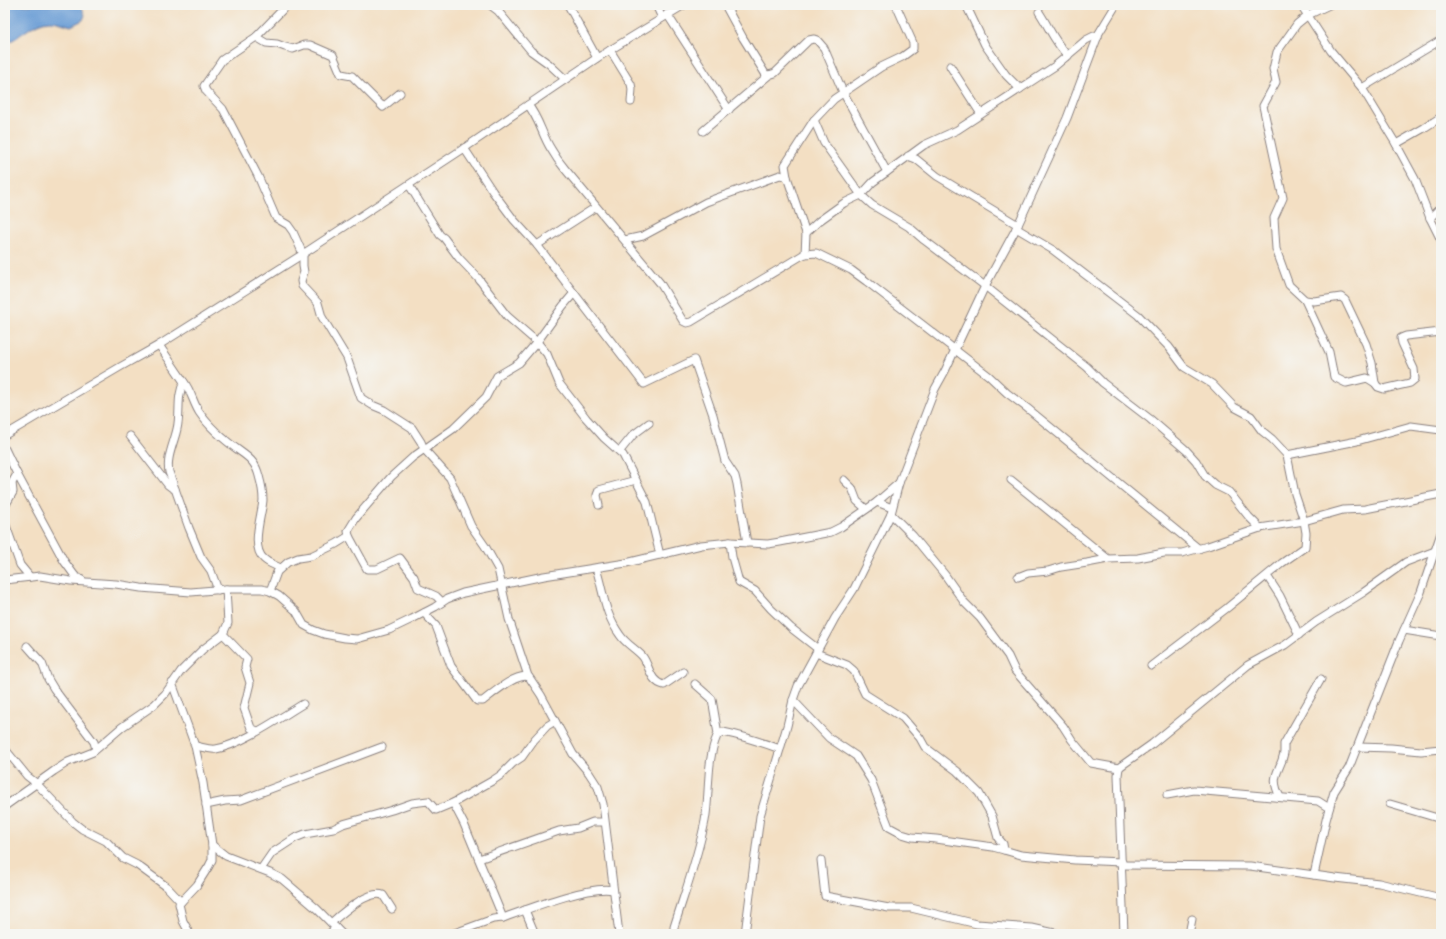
<svg xmlns="http://www.w3.org/2000/svg" width="1446" height="939" viewBox="0 0 1446 939" font-family="'IM FELL English',serif">
	<style>
		.water { fill: #6b9dd5; stroke: #466088 }
		.lines { fill: none; stroke-linecap: round; stroke-linejoin: round }
		.street-casing { stroke: #8a807f; stroke-width: 9 }
		.street { stroke: #fff; stroke-width: 7 }
	</style>
	<rect width="100%" height="100%" fill="#f6f6f2"/>
	<filter id="ink" filterUnits="userSpaceOnUse"><feTurbulence type="fractalNoise" baseFrequency=".025" numOctaves="2"/><feDisplacementMap in="SourceGraphic" scale="8" xChannelSelector="R" yChannelSelector="G"/><feConvolveMatrix kernelMatrix="1 2 1 2 8 2 1 2 1" color-interpolation-filters="sRGB"/></filter>
	<filter id="wash" filterUnits="userSpaceOnUse"><feTurbulence type="fractalNoise" baseFrequency=".012" numOctaves="4" result="noise"/><feDisplacementMap in="SourceGraphic" scale="16" xChannelSelector="R" yChannelSelector="G"/><feGaussianBlur stdDeviation="0.9" result="paint"/><feColorMatrix in="noise" values="0 0 0 0 0 0 0 0 0 0 0 0 0 0 0 0 0 1.4 0 .05"/><feComposite in="paint" operator="in"/></filter>
	<g filter="url(#wash)">
		<rect width="100%" height="100%" fill="#f3dfc3"/>
		<!-- water -->
		<path class="water" d="M5,5H81L85,15L83,20L71,26C64,24 57,21 50,21C34,21 20,38 5,44Z"/>
	</g>
	<g filter="url(#ink)">
		<g class="lines">
			<!-- street casing -->
			<g class="street-casing">
				<g id="street">
					<path d="M287,5L256,37L222,60L204,86L206,91L223,109L258,176L276,218L288,225L293,232L303,254V266L304,272L301,281L302,286L318,303L322,317L347,358L361,398L372,405L384,410L412,428L421,442L424,449L450,478L471,526L485,546L498,569L509,619L528,676"/>
					<path d="M490,5L498,11L531,51L549,64L565,79"/>
					<path d="M568,5L597,58"/>
					<path d="M656,5L662,18"/>
					<path d="M725,5L743,38L766,75H769L775,73L809,40L814,39L817,40L824,48L843,92L887,172"/>
					<path d="M966,5L985,45L1006,75L1020,89"/>
					<path d="M1301,5L1331,51L1362,88L1396,144L1415,179L1430,218L1441,240"/>
					<path d="M1329,5L1308,15L1297,24L1277,52L1273,69L1276,82L1263,106L1283,198L1274,218L1276,249L1289,285L1305,300L1314,301L1341,297L1345,300L1366,344L1372,363L1375,383L1378,387L1384,389L1410,383L1415,379L1414,369L1402,343L1401,338L1406,336L1441,332"/>
					<path d="M1039,12C1049,27 1055,43 1068,56"/>
					<path d="M667,14L729,110"/>
					<path d="M256,37L266,43L277,44L285,47L293,49L304,45H310L333,55L341,74L352,76L383,107L400,93"/>
					<path d="M610,50L631,84L632,89L631,102"/>
					<path d="M950,66L981,114"/>
					<path d="M1362,88L1441,40"/>
					<path d="M528,105C539,118 542,135 551,149C555,156 560,163 565,169L660,283L683,321L687,323L691,322L801,256L805,254L816,253L851,270L866,281L989,376L1007,393L1027,408L1199,549"/>
					<path d="M814,120L824,143L861,195L872,205L909,227L924,240L985,286L1087,367L1103,383L1150,419L1186,450L1196,461L1205,476L1215,485L1229,492L1249,517L1260,528"/>
					<path d="M703,131L769,75"/>
					<path d="M1396,144L1424,128L1441,117"/>
					<path d="M464,148L493,192L514,220L537,245L644,384L694,360L713,415L725,461L735,476L737,484L747,543"/>
					<path d="M908,156L916,159L937,176L1018,225"/>
					<path d="M409,185L440,235L444,238L459,258L478,278L507,316L537,342L547,354L559,383L586,418L604,438L623,455L647,502L660,555"/>
					<path d="M1430,218L1441,207"/>
					<path d="M1016,228L1053,250L1138,315L1169,347L1184,367L1212,384L1234,407L1251,416L1262,431L1272,439L1287,455L1295,494L1304,521L1306,533L1305,547L1282,563L1227,608L1151,666"/>
					<path d="M806,233L819,221L844,203L861,195L873,182L924,145L957,130L1055,66L1086,40L1094,36L1098,37"/>
					<path d="M625,240L643,236L706,202L780,175L787,177"/>
					<path d="M537,245L596,207"/>
					<path d="M805,254L806,233L787,177L785,165L814,120L834,99L881,67L902,57L913,49V43L896,5"/>
					<path d="M1305,300L1329,352L1334,377L1346,383L1367,378L1375,383"/>
					<path d="M159,345L184,382C176,397 181,413 177,429C174,443 166,458 169,472L189,528L201,557L211,571L218,590"/>
					<path d="M184,382C191,391 193,402 199,412C209,427 227,442 241,452C251,459 256,464 259,476C261,483 263,492 263,500C262,515 250,547 264,559C268,563 275,565 280,568"/>
					<path d="M5,435L120,367L159,345L303,254L463,149L597,58L684,5"/>
					<path d="M130,436L168,485L172,488L175,489"/>
					<path d="M5,449L17,474L12,483L13,492L5,506"/>
					<path d="M620,451L633,435L649,423"/>
					<path d="M1287,455L1357,441L1411,426L1441,430"/>
					<path d="M17,474L64,561L75,576L82,580"/>
					<path d="M844,480L852,488L857,501L866,509"/>
					<path d="M1011,480L1108,559L1138,558L1164,553H1182L1208,546L1260,528L1304,521L1343,510L1365,509L1441,494"/>
					<path d="M877,502L892,508"/>
					<path d="M599,505L597,495L599,490L636,480"/>
					<path d="M891,514L913,536L945,575L964,602L980,618L1008,656L1015,671L1063,726L1072,740L1091,763L1119,768"/>
					<path d="M5,523L20,565L30,577"/>
					<path d="M349,536L348,531L356,518L391,477L413,457L453,429L486,397L497,376L519,363L537,342L563,306L574,293"/>
					<path d="M730,542L732,557L739,582L755,591L771,609L791,628L818,649"/>
					<path d="M596,568C604,593 604,613 620,635C626,644 636,649 643,657C650,667 650,682 664,685L683,672"/>
					<path d="M1267,576L1280,596L1299,635"/>
					<path d="M1018,577L1028,573L1048,571L1061,567L1087,563L1108,559"/>
					<path d="M5,580L40,576L71,581L116,584L141,588L191,592L226,589H262L270,591L279,596L296,611L304,625L313,630L324,634L345,638L357,639L389,630L412,619L435,607L447,599L463,593L544,576L626,563L701,545L730,542L768,544L780,542L831,532L841,527L877,502L899,483"/>
					<path d="M270,591L277,572L288,562L298,558L311,556L336,544L349,536L367,569H377L400,558L414,577L418,588L436,596L442,602"/>
					<path d="M424,613L436,626L451,666L477,701H483C492,694 517,672 529,677L541,695L573,754L589,773L598,787L603,804L619,934"/>
					<path d="M1404,630L1441,636"/>
					<path d="M223,634L247,659L245,667L250,683L244,708L251,728L257,731"/>
					<path d="M27,646L42,663L48,679L54,689L94,742L96,749"/>
					<path d="M816,653L847,665L854,671L865,694L903,718L920,738L925,747L957,771L979,793L992,816L998,838L1003,844L1004,850L1021,855L1075,860L1122,862"/>
					<path d="M172,683L195,746L203,783L212,845V860L209,866L197,885L179,904L183,921L190,934"/>
					<path d="M695,684L712,699L718,734"/>
					<path d="M793,700L829,738L856,756L871,780L889,827L902,834L912,837L936,839L993,847L1004,850"/>
					<path d="M195,746C202,747 209,750 216,749C241,745 281,717 303,704"/>
					<path d="M1358,747L1391,748L1421,751L1441,749"/>
					<path d="M5,749L27,776L36,783L73,822L82,829L106,841L123,858L137,865L167,887L181,902"/>
					<path d="M1167,795L1194,790L1318,801L1329,808"/>
					<path d="M1280,797C1269,775 1280,773 1284,753C1284,750 1284,747 1284,744L1321,679"/>
					<path d="M453,803L492,781L501,775L513,763L522,757L534,740L547,726L555,721"/>
					<path d="M1390,804L1441,819"/>
					<path d="M206,805L225,801L241,800L382,747"/>
					<path d="M5,806L54,771L68,762L93,752L122,727L154,705L165,694L181,671L202,650L223,634L228,623L226,589"/>
					<path d="M212,845L226,856L270,873L282,879L317,909L342,934"/>
					<path d="M479,859L559,831L578,828L593,822H604"/>
					<path d="M821,860L825,896L889,908H911L977,924L1032,928L1059,934"/>
					<path d="M1122,865L1250,866L1335,878L1379,883L1441,898"/>
					<path d="M261,869L272,853L295,838L305,834L333,829L343,824L392,810L412,803L428,801L436,810L453,803L464,824L503,918"/>
					<path d="M1314,875L1326,820L1334,792L1349,768L1399,641L1421,592L1441,533"/>
					<path d="M525,910L535,934"/>
					<path d="M331,923C342,913 368,890 383,895L392,909"/>
					<path d="M329,934L336,928"/>
					<path d="M452,934L493,919L503,918C528,909 589,885 613,890"/>
					<path d="M674,934V927C685,892 698,857 705,821C710,795 706,761 717,736L723,732C743,736 761,742 780,749"/>
					<path d="M745,934L760,816L787,726L793,700L798,686L835,618L854,589L891,514L899,483L935,389L945,371L985,286L1018,225L1067,118L1099,33L1116,5"/>
					<path d="M1124,934L1118,775L1119,768L1121,766L1152,744L1248,665L1285,645L1316,622L1364,592L1406,562L1435,551"/>
					<path d="M1189,934L1192,919"/>
				</g>
			</g>
			<!-- street -->
			<use href="#street" class="street"/>
		</g>
	</g>
	<!-- margin -->
	<rect width="1446" height="939" fill="none" stroke="#f6f6f2" stroke-width="20"/>
</svg>
